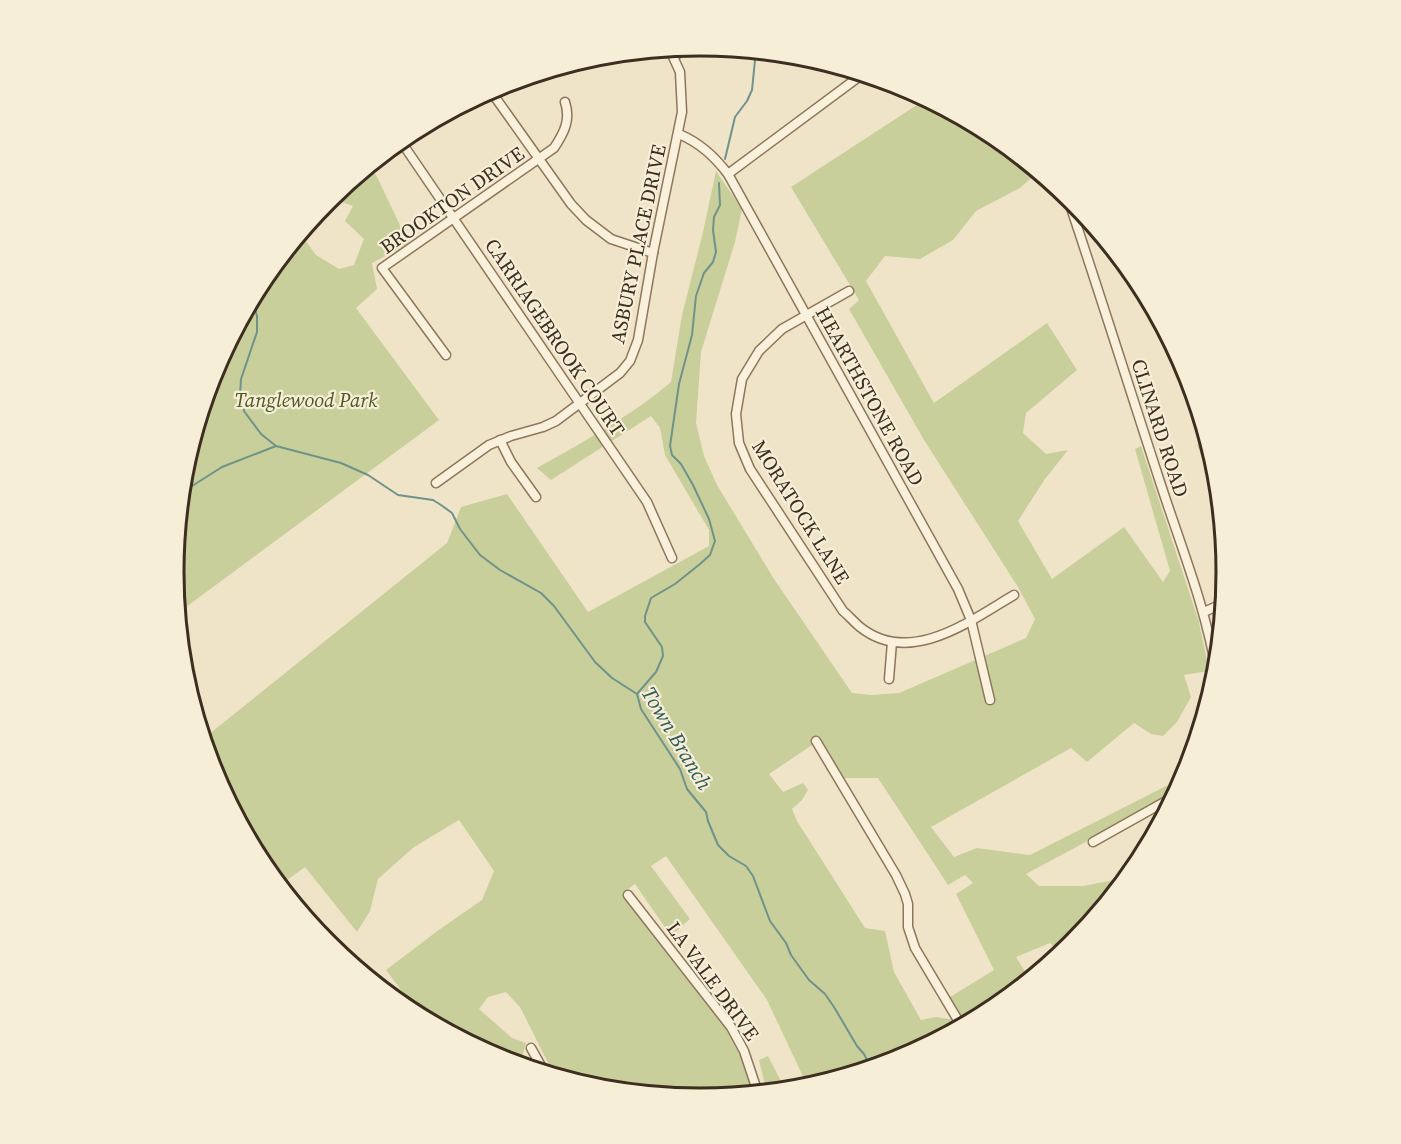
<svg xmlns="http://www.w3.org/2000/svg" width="1401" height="1144" viewBox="0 0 1401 1144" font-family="'Source Serif 4',serif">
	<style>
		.green { fill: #c9cf9b; fill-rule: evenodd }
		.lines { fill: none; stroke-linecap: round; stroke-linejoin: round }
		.stream { stroke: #6f938a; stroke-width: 2 }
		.minor-casing { stroke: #8d765c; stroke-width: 11 }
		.minor { stroke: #faf1dc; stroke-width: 8 }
		.labels { text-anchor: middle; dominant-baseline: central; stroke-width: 4.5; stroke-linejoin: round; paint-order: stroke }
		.street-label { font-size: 20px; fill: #3d2e20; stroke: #f7eed8 }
		.park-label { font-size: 20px; font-style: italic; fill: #4d5a26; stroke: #f7eed8 }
		.water-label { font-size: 21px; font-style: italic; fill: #2f5d5a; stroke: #f7eed8 }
		.rim { fill: none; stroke: #3d2e20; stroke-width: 3 }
	</style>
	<rect width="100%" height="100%" fill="#f0e4c8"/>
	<!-- green -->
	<g class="green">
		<path d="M918,94L994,134L1005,156L1018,154L1038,172L1020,188L976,211L953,240L920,259L885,256L866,281L934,403L1047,323L1077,370L1026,413L1023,433L1046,454L1068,450L1045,479L1018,521L1052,579L1124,527L1163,582L1170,571L1135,449L1141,446L1199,622L1209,671L1184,675L1191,697L1177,722L1163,736L1151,734L1134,723L1087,762L1071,748L931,827L954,857L977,848L1030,855L1176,781L1181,786L1177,793L1026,874L1039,886H1083L1129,877L1073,945L1062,954L1050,943L1016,957L1030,980L993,1010L964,1026L950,997L994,970L956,894L973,883L965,875L948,885L878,778H844L821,739L769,774L783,792L803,783L808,790L802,800L792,809L797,821L865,928L885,931L894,972L921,1020L936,1017L955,1020L957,1030L902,1059L808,1087L767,1000L666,856L651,866L690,919L671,936L635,884L623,893L717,1014L741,1054L754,1094L700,1099L597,1089L557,1077L548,1063L520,1007L506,992L488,997L479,1009L512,1038L526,1043L522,1057L514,1063L499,1059L422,1018L386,970L440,929L482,900L494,871L459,820L414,847L378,879L370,911L357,932L305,867L279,886C247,846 218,789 203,739L447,543L461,507L507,494L588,612L709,546V530L665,455L660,428L651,416L551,480L537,468C583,442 631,416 671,382L682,315L703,232L716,171L742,209L735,242L701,352L696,423L704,456L717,485L774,579L852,693L872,695L899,693L1026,638L1035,619L1018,587L924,440L849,309L859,300L791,187L923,101Z"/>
		<path d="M370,165L378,179L409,244L372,263L377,289L356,308L439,420L178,613L174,572L184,469L214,370L263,279L328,199ZM339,201L353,206L345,221L364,239L354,265L339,269L316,255L305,240L318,213Z"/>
		<path d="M1102,234L1139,280L1157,313L1110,261Z"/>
		<path d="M1207,437L1217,470L1219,487L1210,478L1197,445Z"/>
		<path d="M768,1056L786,1091L767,1093L759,1060Z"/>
	</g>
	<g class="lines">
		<!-- stream -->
		<g class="stream">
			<path d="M725,159L735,117L747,101L752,90L756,50"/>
			<path d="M252,298L257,316V332L241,379L240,396L244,411L261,434L276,446L341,463L368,475L398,495L433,500L441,505L452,513L460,529L480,555L500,570L541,593L554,606L595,662L612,678L637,694L641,709L680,769L687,789L706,812L708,821L718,845L729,856L746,866L753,876L770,921L786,943L791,955L809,980L825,994L834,1007L857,1046L864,1054L871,1068"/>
			<path d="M181,493L222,467L276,446"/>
			<path d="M637,694L656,672L663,656L662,647L645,622V616L651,598L675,584L700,564L710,555L715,541L709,519L693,485L681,464L672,455L670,446L679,384L692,335L696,296L704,273L713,262L716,252L713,230L714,217L720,205L719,183"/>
		</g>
		<!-- minor casing -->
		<g class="minor-casing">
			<g id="minor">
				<path d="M674,56L691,46"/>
				<path d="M490,90L571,204L586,220L611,239L653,253"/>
				<path d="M679,134C700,143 714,156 728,174L958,589L971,620L990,700"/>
				<path d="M400,140L647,502L672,558"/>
				<path d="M728,174L864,73"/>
				<path d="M1066,193C1098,288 1128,384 1159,479C1180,544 1206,607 1217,675"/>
				<path d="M849,291L782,329L759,351L742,379L736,414L739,443L750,469L843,611C849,616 854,622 860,627C910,667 970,621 1014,595"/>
				<path d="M446,355L382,268L554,148C564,133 571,120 565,102"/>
				<path d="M500,440L511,462L536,497"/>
				<path d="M436,483L489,445L511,436L543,427L556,421L620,373L630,361L638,340L653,253L682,112L680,72L669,48"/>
				<path d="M1204,612L1224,603"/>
				<path d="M889,679L892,642"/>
				<path d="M816,741L896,875L905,894L908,904V927L915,948L962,1027"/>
				<path d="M1093,842L1175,796"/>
				<path d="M628,895L731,1027L744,1051L758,1093"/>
				<path d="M531,1048L545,1073"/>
			</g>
		</g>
		<!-- minor -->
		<use href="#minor" class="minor"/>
	</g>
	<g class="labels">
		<!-- street labels -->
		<g class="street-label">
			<text transform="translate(452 200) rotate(-35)">BROOKTON DRIVE</text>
			<text transform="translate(638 244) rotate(-78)">ASBURY PLACE DRIVE</text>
			<text transform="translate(555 337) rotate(56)">CARRIAGEBROOK COURT</text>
			<text transform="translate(870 396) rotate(61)">HEARTHSTONE ROAD</text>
			<text transform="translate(1160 428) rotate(72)">CLINARD ROAD</text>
			<text transform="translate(801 512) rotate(58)">MORATOCK LANE</text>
			<text transform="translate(713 981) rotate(54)">LA VALE DRIVE</text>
		</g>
		<!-- park labels -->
		<g class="park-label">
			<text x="306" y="400">Tanglewood Park</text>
		</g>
		<!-- water labels -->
		<g class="water-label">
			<text transform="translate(677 738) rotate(59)">Town Branch</text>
		</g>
	</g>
	<!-- crop -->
	<path d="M0 0H1401V1144H0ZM184 572a516 516 0 1 1 1032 0a516 516 0 1 1-1032 0Z" fill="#f7eed8" fill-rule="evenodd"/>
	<path class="rim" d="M184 572a516 516 0 1 1 1032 0a516 516 0 1 1-1032 0Z"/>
</svg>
